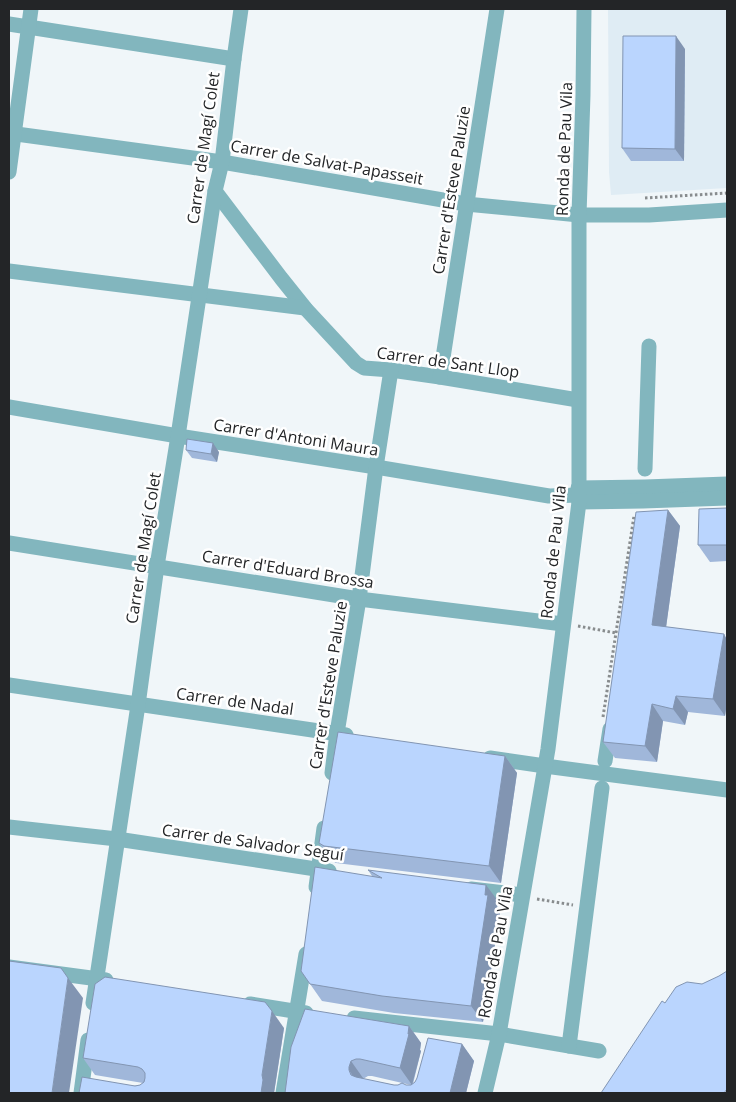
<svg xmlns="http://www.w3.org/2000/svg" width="736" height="1102" viewBox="0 0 736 1102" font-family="'Open Sans',sans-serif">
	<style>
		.built { fill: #dfecf4 }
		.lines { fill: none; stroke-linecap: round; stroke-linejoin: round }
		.path { stroke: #888c8e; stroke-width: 3; stroke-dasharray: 2.5 2.5; stroke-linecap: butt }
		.street { stroke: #82b6be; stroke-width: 15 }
		.wall { fill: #a0b7da; fill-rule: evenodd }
		.shaded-wall { fill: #8295b2 }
		.building { fill: #bad5fe; stroke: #8295b2 }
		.labels { text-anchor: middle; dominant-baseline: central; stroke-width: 5; stroke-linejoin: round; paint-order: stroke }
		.street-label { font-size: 16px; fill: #232527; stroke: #fff }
	</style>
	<rect width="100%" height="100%" fill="#f0f6f9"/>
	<!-- built -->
	<path class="built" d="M608,9H727V188L611,195L609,172Z"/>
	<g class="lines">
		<!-- path -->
		<g class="path">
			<path d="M645,198L727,193"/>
			<path d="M578,626L616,633"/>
			<path d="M603,717L634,516"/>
			<path d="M537,899L573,905"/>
		</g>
		<!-- street -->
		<g class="street">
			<path d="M9,24L234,59"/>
			<path d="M9,133L222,162L466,204L579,215H649L727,210"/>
			<path d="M9,172L31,9"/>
			<path d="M215,191L281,278L305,308L356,363L364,368L391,370L440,377L578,400"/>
			<path d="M9,271L305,308"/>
			<path d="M440,377L497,9"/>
			<path d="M9,407L178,436L376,467L549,496L578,495"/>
			<path d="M645,469L649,346"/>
			<path d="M578,488L645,487L727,484"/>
			<path d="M579,502L643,501L727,498"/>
			<path d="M9,543L359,599L563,624"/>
			<path d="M9,685L346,735"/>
			<path d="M490,758L545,766L727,790"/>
			<path d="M605,761L610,729"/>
			<path d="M332,773L337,733L359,599L376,467L391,370"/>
			<path d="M9,827L117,839L329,871"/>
			<path d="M316,887L324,828"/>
			<path d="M471,889L522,895"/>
			<path d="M9,967L106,980"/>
			<path d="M93,1003L138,705L157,566L178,436L215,191L222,162L234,59L241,9"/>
			<path d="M250,1004L306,1013"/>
			<path d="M354,1018L499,1034L599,1051"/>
			<path d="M569,1046L602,788"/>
			<path d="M81,1093L88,1040"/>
			<path d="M283,1093L306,954"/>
			<path d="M485,1093L499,1034L548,749L579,502V215L583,95L584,9"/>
		</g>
	</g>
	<!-- wall -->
	<g class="wall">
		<path d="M685,49L684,161H631L622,148Z"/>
		<path d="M186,450L219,452L217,462L192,458Z"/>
		<path d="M727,508V561L710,562L698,545Z"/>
		<path d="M668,510L680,526L666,627L724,634L727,640V702L725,716L688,712L685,725L663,721L657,762L615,758L603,742Z"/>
		<path d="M505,756L517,773L501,883L336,863L331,860L319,843Z"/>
		<path d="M368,870L498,901L497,908L500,912L483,1022L394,1013L322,1001L301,971L372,876Z"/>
		<path d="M409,1026L421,1043L420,1050L421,1051L413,1084L462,1044L474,1061L466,1093H285ZM368,1076H372L411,1085H394L363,1079Z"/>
		<path d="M284,1028L274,1093H79L140,1085L143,1083L95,1075L83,1058Z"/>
	</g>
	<!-- shaded-wall -->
	<g class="shaded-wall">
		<path d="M676,36L685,49L684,161L675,149Z"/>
		<path d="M213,443L219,452L217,462L211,454Z"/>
		<path d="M668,510L680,526L664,642L652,625Z"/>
		<path d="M724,634L727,640V702L725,716L713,699Z"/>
		<path d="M676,696L688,712L685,725L673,709Z"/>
		<path d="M652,704L663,721L657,762L645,746Z"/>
		<path d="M505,756L517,773L501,883L489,866Z"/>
		<path d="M486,885L498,901L497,908L500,912L483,1022L471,1006Z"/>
		<path d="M68,978L83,998L69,1093H52Z"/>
		<path d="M272,1011L284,1028L274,1093H261L262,1075Z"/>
		<path d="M409,1026L421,1043L420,1050L421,1051L412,1085L400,1068Z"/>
		<path d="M462,1044L474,1061L466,1093H450Z"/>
		<path d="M351,1061L363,1078V1092L349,1070V1067Z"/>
	</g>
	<!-- building -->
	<g class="building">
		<path d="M623,36H676L675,149L622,148Z"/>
		<path d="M187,439L213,443L211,454L186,450Z"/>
		<path d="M727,508V545H698L699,509Z"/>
		<path d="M668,510L652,625L724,634L713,699L676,696L673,709L652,704L645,746L603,742L636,512Z"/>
		<path d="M338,732L505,756L489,866L324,846L319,843Z"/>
		<path d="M315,867L382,878L368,870L486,885L485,895H488L471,1006L382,996L310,984L301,971Z"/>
		<path d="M9,961L61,968L68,978L52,1093H9Z"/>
		<path d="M727,971V1089L724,1093H601L662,1001L665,1003L676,987L687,982L702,984L719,976Z"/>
		<path d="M105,977L265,1002L272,1011L262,1075L263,1080L261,1093H79L82,1077L135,1086L140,1085L144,1082L145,1078V1073L142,1069L138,1067L83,1058L95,984Z"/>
		<path d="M305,1009L409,1026L408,1034H409L400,1068L360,1059H356L351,1061L349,1067V1070L351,1075L356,1077L394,1085H398L402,1083L406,1085H411L415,1082L417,1078L428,1038L462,1044L450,1093H285L291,1047Z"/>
	</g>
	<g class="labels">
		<!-- street labels -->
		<g class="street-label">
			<text transform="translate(203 148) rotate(-82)">Carrer de Magí Colet</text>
			<text transform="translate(564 149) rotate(-88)">Ronda de Pau Vila</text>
			<text transform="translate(327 162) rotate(10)">Carrer de Salvat-Papasseit</text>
			<text transform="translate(451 190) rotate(-81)">Carrer d'Esteve Paluzie</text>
			<text transform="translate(448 362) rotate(8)">Carrer de Sant Llop</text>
			<text transform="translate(296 437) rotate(9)">Carrer d'Antoni Maura</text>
			<text transform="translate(143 548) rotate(-81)">Carrer de Magí Colet</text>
			<text transform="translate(553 552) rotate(-84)">Ronda de Pau Vila</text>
			<text transform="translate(288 569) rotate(9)">Carrer d'Eduard Brossa</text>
			<text transform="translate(328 685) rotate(-81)">Carrer d'Esteve Paluzie</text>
			<text transform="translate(235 701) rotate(8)">Carrer de Nadal</text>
			<text transform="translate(253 842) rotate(8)">Carrer de Salvador Seguí</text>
			<text transform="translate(495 952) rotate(-80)">Ronda de Pau Vila</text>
		</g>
	</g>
	<!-- border -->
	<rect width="736" height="1102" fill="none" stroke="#232527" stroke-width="20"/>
</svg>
